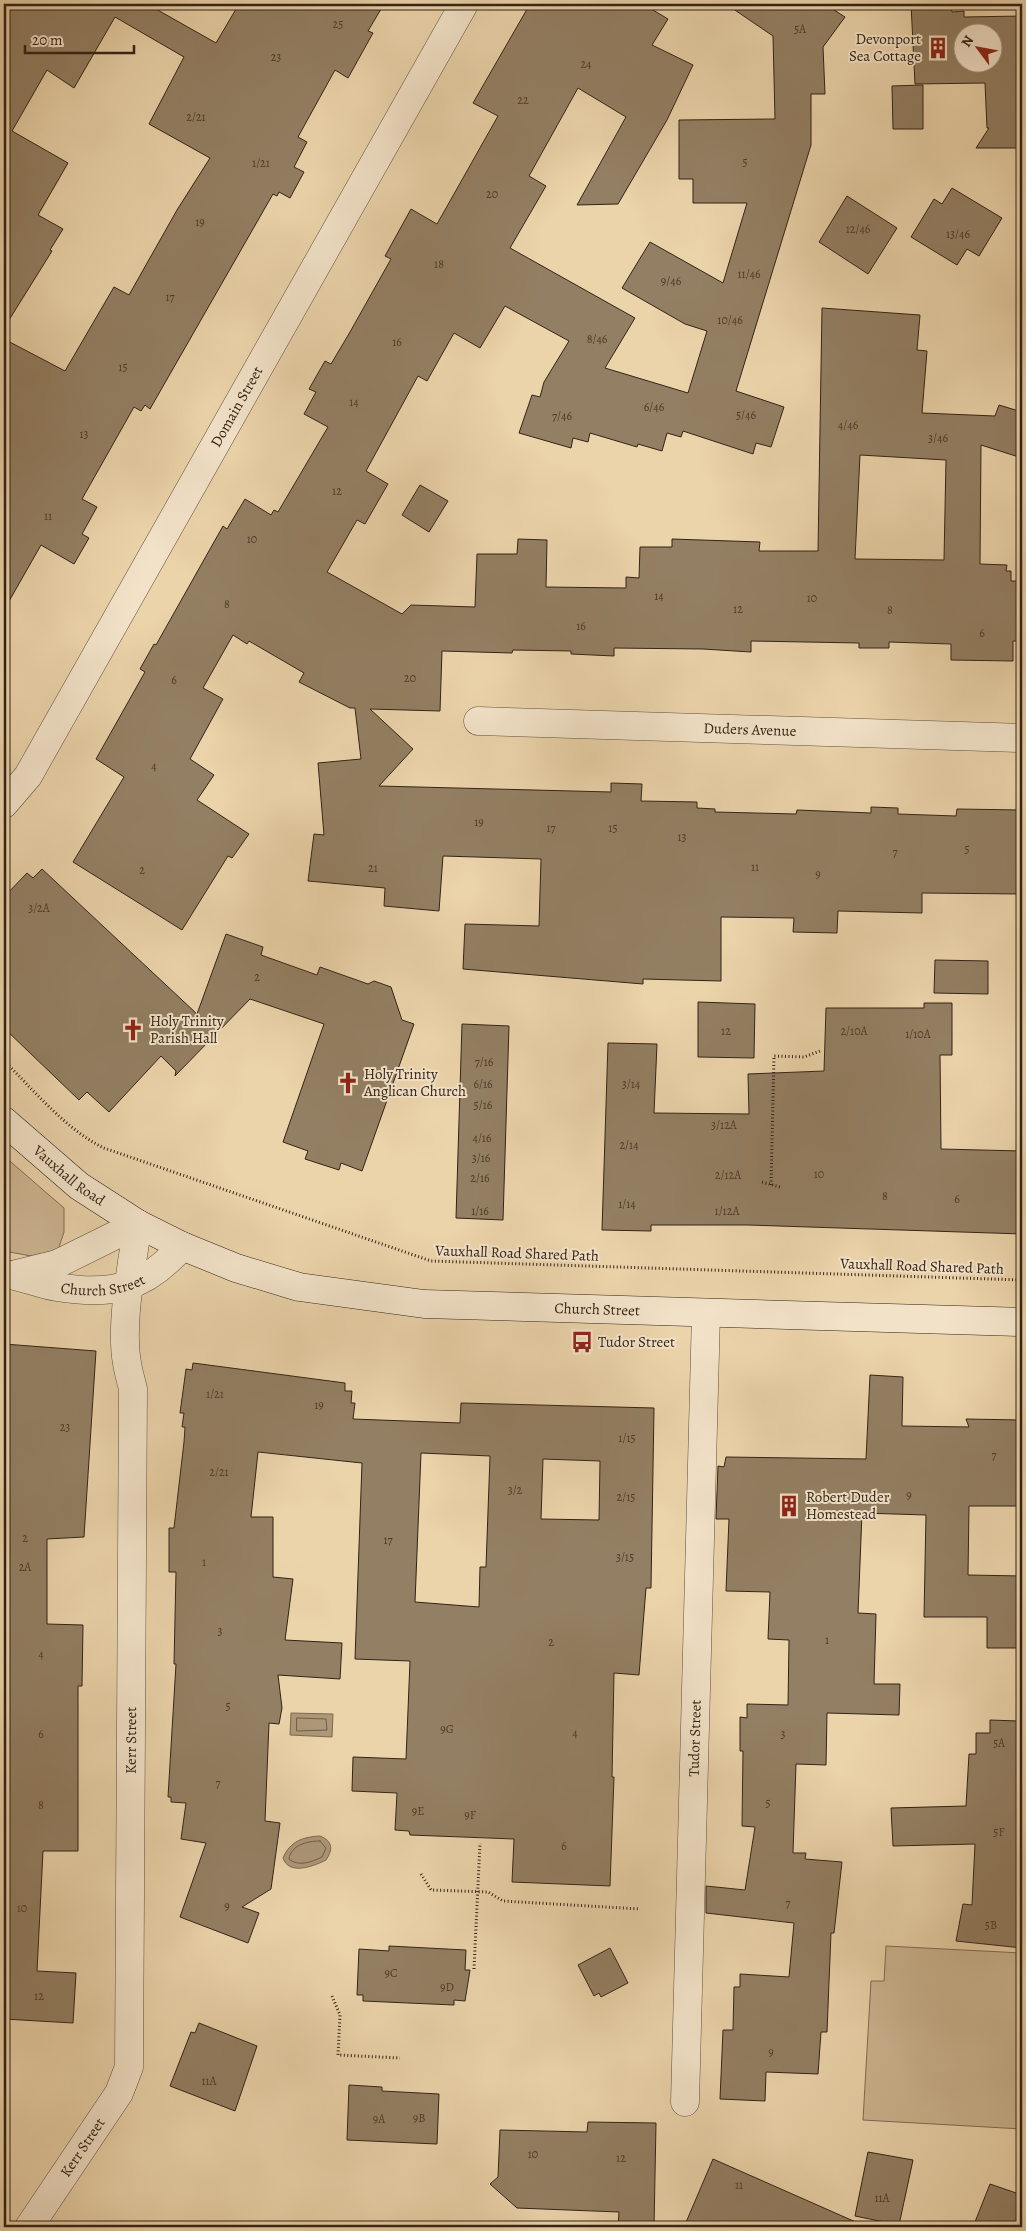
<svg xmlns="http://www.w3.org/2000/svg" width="1026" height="2231" viewBox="0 0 1026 2231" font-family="Alegreya,serif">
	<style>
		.green { fill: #ccb591; stroke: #806c54 }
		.water { fill: #ac9778; stroke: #7c6951 }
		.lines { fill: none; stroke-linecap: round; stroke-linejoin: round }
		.shore { stroke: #705d47; stroke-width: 1 }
		.building { fill: #937f63; stroke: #332316; fill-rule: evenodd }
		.street-casing { stroke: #614f3b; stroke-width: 29 }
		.secondary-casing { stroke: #332316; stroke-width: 29 }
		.path { stroke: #332316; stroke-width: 3; stroke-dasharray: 1 2.5; stroke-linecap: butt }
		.street { stroke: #f2e2c8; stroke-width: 28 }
		.secondary { stroke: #f2e2c8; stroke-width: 28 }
		.labels { text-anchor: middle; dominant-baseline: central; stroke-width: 4; stroke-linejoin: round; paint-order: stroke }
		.number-label { font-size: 12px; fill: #4b3a29 }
		.poi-label { font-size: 15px; fill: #332316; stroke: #f2e2c8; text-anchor: start }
		.street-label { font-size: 15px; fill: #332316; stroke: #f2e2c8 }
	</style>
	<rect width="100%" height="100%" fill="#ebd3aa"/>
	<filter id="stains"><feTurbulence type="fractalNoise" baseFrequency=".004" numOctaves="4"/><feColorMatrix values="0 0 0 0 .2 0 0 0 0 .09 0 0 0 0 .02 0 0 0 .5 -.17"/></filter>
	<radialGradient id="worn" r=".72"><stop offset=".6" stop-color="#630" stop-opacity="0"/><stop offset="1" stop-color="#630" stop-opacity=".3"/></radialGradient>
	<!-- green -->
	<g class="green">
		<path d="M4,1156L64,1208V1232L58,1250L31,1256L4,1251Z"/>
		<path d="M886,1946L1022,1953V2129L863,2120L871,1981H884Z"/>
	</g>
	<!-- water -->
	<g class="water">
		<path d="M291,1713L333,1714L332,1737L290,1735Z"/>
		<path d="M320,1836C333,1841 333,1850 326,1860C314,1866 289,1876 283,1858C290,1841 303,1837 320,1836Z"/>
	</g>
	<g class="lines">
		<!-- shore -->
		<g class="shore">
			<path d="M297,1718L326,1719L327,1730L297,1731Z"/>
			<path d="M320,1841L326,1848L322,1857C312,1862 298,1867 289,1859C291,1845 307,1841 320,1841Z"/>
		</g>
	</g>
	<!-- building -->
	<g class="building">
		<path d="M12,4H147L216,43L239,4H384L368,31L373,33L348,78L335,70L298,137L307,142L294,167L304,172L290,198L279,192L277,196L273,194L150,409L145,405L141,411L134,407L82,499L97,507L82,534L89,538L74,564L41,545L4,610V339L65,371L114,287L129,295L177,210L210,158L149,124L184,57L115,17L74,88L47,70L12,131L68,163L38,215L63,229L50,250L52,251L4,328V19Z"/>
		<path d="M530,4H643L668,19L652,45L693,65L667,120L618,204L577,205L626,117L578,88L529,176L546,186L510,248L635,318L605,368L688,393L707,331L685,324L622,288L650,242L723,283L747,203H693V179H679V120L775,119L773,36L726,4H825L845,17L823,47L825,94H811V145L736,391L784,407L771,447L756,443L753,454L683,431L681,437L667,433L662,451L638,444L637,447L590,433L588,442L573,438L571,448L519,433L532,395L540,397L544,382L569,341L505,306L480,348L454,333L427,381L418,376L366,471L388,484L365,524L357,520L327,572L402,614L411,605L475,607L477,554H517L518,539L547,540L546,587L626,588V577L639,578L640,547H672V539L760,542L759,551H818L822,308L920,315L917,350L927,351L922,413L995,416L999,405L1022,412V458L981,445L980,564L1007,565L1006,571H1011V581H1022V641H1013V661L951,660V644L889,642V648H859V643L751,641V652L703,649L614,648V656L571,654V651L513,650L512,653L442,651L440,711L370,709L413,749L379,786L611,792V783L642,784L641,801L697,802V808L715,809V812L796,814L797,810L871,813V807L898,808V814L956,816L957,809L1022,810V894L922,893V913L838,911L837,933L793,932L794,918L721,917V981L643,979V984L463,969L465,924L539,926L541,859L443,856L439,911L384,906L385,888L308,881L314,834L324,835L318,763L361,759L355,708H350L299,682L304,673L249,641L247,644L233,635L203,688L223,699L190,759L214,775L197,800L249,834L232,858L228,856L182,930L73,862L124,777L96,759L145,672L140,669L154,644L156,645L223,526L227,529L245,499L271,515L274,510L278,512L328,427L304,414L316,392L309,389L325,361L331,364L350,332L391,259L385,256L411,209L437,224L498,116L473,103ZM860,455L946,460L944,560L855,559Z"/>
		<path d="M911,4H951L952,12L964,11V17L1022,16V148H976L989,128H987L985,83L915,84ZM964,32H994V62H964Z"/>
		<path d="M923,85V129H893L892,86Z"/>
		<path d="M952,188L1002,218L979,256L967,249L957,265L911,237L934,199L942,204Z"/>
		<path d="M847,196L897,228L868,274L819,242Z"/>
		<path d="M420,485L448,501L429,532L402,515Z"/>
		<path d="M42,869L197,1014L226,934L263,947L261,955L317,975L320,967L368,984L374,981L391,987L402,1020L414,1024L362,1171L341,1163L339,1170L305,1159L308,1151L283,1142L324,1024L250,999L175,1076L176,1071L161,1056L109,1112L87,1092L79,1100L4,1028V897L27,873L33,878Z"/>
		<path d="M935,960L988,961V994L934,993Z"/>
		<path d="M698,1002L755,1004L754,1058L698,1057Z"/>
		<path d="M924,1003H952V1055H940L941,1149L1022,1151V1234L748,1225H651V1231L602,1230L608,1043L657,1044L654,1113L749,1114L748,1074L824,1071L826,1008H924Z"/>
		<path d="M462,1024L509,1026L503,1220L456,1218Z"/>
		<path d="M4,1344L96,1351L84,1537L47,1539V1624L83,1625L82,1686H78V1851H43L37,1971L76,1973L73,2023L4,2019V1502L7,1441H4Z"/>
		<path d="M193,1363L345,1383V1391H352L351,1403H355L353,1419L460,1423L461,1403L654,1408L651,1588H646L639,1675L614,1673L612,1777H614L610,1886L512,1882L514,1839L410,1835L409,1831L395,1830L397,1793L352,1791L353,1757L406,1759L410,1661L355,1659L362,1463L258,1452L251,1517H273V1577L293,1579L285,1640L342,1643L340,1679L278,1675L282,1708L279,1724L269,1723L265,1821L280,1823L271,1889L242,1907L259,1913L248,1943L180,1917L206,1843L181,1839L186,1803L171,1802V1797H168L176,1664H174L176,1572H169V1528H174L184,1442L185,1427H182L184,1413H180L186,1369L192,1370ZM421,1453L490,1456L486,1567H480L479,1607L415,1602ZM543,1459L600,1461L599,1520L541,1519Z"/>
		<path d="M870,1375L903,1377L902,1426L969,1427L966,1419L1022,1420V1506H969L968,1575L1022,1576V1648H987V1617H924L926,1515L862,1513L858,1613L876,1614L874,1684H900L899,1715L827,1713L826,1765L796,1764L793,1853H806L805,1859L842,1862L834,1933H831L827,2032H821L818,2074L766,2072L765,2101L720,2099L723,2030H733L734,1987H740V1974L789,1977L794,1923L706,1913V1886L745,1890L755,1827L742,1826L743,1751H740V1717L747,1718V1704L788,1705L789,1640L768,1639L770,1592L726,1591L729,1519H716L718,1466L724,1467L726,1457L866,1459Z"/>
		<path d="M990,1720L1018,1721V1727H1022V1948L956,1941L963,1904L972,1905L975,1844L893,1846L891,1808L966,1806L969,1754H976V1733H990Z"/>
		<path d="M389,1946L466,1950L465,1970H470L465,2001L454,2000V2005L363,2001V1995H357L359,1949L389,1951Z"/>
		<path d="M610,1948L628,1983L601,1997L599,1993L594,1996L578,1965Z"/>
		<path d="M199,2023L257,2046L235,2111L170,2086L191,2032L195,2033Z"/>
		<path d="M349,2085L382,2087V2091L439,2094L437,2144L347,2140Z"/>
		<path d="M588,2122L656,2123L654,2227H618L619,2212L517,2208L490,2184L498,2177L500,2130L587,2132Z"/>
		<path d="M868,2152L913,2160L899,2225L855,2216Z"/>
		<path d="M713,2159L867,2227H684Z"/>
		<path d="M990,2184L1022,2195V2227H973Z"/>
	</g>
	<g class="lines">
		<!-- street casing -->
		<g class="street-casing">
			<g id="street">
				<path id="s1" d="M478,721L1022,738"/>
				<path id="s2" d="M4,804L28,776L464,4"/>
				<path id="s3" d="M4,1274C22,1276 39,1284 57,1287C111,1296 145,1289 182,1246"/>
				<path d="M16,1274L57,1264L138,1224"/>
				<path id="s4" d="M685,2102L706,1314"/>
				<path id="s5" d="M29,2227L119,2093L129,2067L133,1389C131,1380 128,1371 127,1363C120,1325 132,1263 138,1224"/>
			</g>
		</g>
		<!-- secondary casing -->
		<g class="secondary-casing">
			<g id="secondary">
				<path id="s6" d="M4,1121L79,1186L138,1224L182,1246L236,1268L299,1287L424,1304L1022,1322"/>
			</g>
		</g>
		<!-- path -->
		<g class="path">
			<path d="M4,1061C34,1090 66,1130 104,1148L431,1261L1022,1280"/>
			<path d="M762,1182L780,1187"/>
			<path d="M771,1185L774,1056L804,1057L820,1051"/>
			<path d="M421,1874L431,1890L488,1892L503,1901L640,1909"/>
			<path d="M474,1969L480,1843"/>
			<path d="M332,1996L340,2015L338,2055L400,2058"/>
		</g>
		<!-- street -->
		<use href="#street" class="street"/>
		<!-- secondary -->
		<use href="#secondary" class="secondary"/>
	</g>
	<!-- icons -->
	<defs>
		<g id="building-bare" transform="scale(1.725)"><path d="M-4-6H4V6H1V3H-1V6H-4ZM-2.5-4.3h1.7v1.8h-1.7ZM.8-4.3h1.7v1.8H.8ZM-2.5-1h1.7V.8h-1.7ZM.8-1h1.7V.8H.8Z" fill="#8f2418" stroke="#f2e2c8" stroke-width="2.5" paint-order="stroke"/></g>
		<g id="church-bare" transform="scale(1.725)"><path d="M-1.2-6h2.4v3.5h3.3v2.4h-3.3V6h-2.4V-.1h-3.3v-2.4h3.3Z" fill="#8f2418" stroke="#f2e2c8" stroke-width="2.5" paint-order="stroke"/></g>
		<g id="bus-bare" transform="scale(1.725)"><path d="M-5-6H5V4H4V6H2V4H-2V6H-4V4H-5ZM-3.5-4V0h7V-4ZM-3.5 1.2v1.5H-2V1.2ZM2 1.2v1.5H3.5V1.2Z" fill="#8f2418" stroke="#f2e2c8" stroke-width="2.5" paint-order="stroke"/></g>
	</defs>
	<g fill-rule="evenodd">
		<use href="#building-bare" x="938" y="48"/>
		<use href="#church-bare" x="133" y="1030"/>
		<use href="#church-bare" x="348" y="1083"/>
		<use href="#bus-bare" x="582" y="1342"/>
		<use href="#building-bare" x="789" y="1506"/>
	</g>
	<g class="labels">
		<!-- number labels -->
		<g class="number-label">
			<text x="338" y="24">25</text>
			<text x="800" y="29">5A</text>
			<text x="276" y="57">23</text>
			<text x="586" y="64">24</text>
			<text x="523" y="100">22</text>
			<text x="196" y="117">2/21</text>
			<text x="745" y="162">5</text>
			<text x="261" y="163">1/21</text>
			<text x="492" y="194">20</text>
			<text x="200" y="222">19</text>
			<text x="858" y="229">12/46</text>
			<text x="958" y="234">13/46</text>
			<text x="439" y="264">18</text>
			<text x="749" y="274">11/46</text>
			<text x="671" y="281">9/46</text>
			<text x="170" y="297">17</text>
			<text x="730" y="320">10/46</text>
			<text x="597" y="339">8/46</text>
			<text x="397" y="342">16</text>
			<text x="123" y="367">15</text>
			<text x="354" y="402">14</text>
			<text x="654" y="407">6/46</text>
			<text x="746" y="415">5/46</text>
			<text x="562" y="416">7/46</text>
			<text x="848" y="425">4/46</text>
			<text x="84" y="434">13</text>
			<text x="938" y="438">3/46</text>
			<text x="337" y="491">12</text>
			<text x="48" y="516">11</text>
			<text x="252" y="539">10</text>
			<text x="659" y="596">14</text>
			<text x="812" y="598">10</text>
			<text x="227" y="604">8</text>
			<text x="738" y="609">12</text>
			<text x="890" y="610">8</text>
			<text x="581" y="626">16</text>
			<text x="982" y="633">6</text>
			<text x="410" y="678">20</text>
			<text x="174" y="680">6</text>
			<text x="154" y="766">4</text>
			<text x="479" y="822">19</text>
			<text x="551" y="828">17</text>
			<text x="613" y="828">15</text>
			<text x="682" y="837">13</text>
			<text x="967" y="849">5</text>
			<text x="895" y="852">7</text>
			<text x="755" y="867">11</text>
			<text x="373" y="868">21</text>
			<text x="142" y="870">2</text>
			<text x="818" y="874">9</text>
			<text x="39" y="908">3/2A</text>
			<text x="257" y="977">2</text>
			<text x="726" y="1031">12</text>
			<text x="854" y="1031">2/10A</text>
			<text x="918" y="1034">1/10A</text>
			<text x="484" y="1062">7/16</text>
			<text x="483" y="1084">6/16</text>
			<text x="631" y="1084">3/14</text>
			<text x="483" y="1105">5/16</text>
			<text x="724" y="1125">3/12A</text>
			<text x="482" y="1138">4/16</text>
			<text x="629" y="1145">2/14</text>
			<text x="481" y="1158">3/16</text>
			<text x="819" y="1174">10</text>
			<text x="728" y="1175">2/12A</text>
			<text x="480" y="1178">2/16</text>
			<text x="885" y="1196">8</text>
			<text x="957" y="1199">6</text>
			<text x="627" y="1204">1/14</text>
			<text x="480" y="1211">1/16</text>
			<text x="727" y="1211">1/12A</text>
			<text x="215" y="1394">1/21</text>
			<text x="319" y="1405">19</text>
			<text x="65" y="1427">23</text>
			<text x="627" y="1438">1/15</text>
			<text x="994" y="1455">7</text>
			<text x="219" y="1472">2/21</text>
			<text x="515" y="1490">3/2</text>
			<text x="909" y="1495">9</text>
			<text x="626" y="1497">2/15</text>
			<text x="25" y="1538">2</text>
			<text x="388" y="1540">17</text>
			<text x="625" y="1557">3/15</text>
			<text x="204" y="1562">1</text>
			<text x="25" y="1567">2A</text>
			<text x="220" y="1631">3</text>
			<text x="827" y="1640">1</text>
			<text x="551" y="1642">2</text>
			<text x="41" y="1654">4</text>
			<text x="228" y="1706">5</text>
			<text x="447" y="1729">9G</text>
			<text x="575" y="1733">4</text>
			<text x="41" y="1734">6</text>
			<text x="783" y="1734">3</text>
			<text x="999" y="1743">5A</text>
			<text x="218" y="1783">7</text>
			<text x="768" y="1803">5</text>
			<text x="41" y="1805">8</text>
			<text x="418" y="1811">9E</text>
			<text x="470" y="1815">9F</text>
			<text x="999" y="1832">5F</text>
			<text x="564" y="1846">6</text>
			<text x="788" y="1903">7</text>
			<text x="227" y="1906">9</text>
			<text x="22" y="1908">10</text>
			<text x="991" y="1925">5B</text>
			<text x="391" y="1973">9C</text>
			<text x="447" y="1987">9D</text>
			<text x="39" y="1996">12</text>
			<text x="771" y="2052">9</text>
			<text x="209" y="2081">11A</text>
			<text x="419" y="2118">9B</text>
			<text x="379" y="2119">9A</text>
			<text x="533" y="2154">10</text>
			<text x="621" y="2158">12</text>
			<text x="739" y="2185">11</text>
			<text x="882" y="2198">11A</text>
		</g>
		<!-- poi labels -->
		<g class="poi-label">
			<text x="921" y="39" text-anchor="end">Devonport<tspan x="921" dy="17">Sea Cottage</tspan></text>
			<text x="150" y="1021">Holy Trinity<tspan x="150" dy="17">Parish Hall</tspan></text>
			<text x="364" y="1074">Holy Trinity<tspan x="364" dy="17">Anglican Church</tspan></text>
			<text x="598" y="1342">Tudor Street</text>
			<text x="806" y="1497">Robert Duder<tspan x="806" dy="17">Homestead</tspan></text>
		</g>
		<!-- street labels -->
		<g class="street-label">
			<text stroke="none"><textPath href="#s2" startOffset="461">Domain Street</textPath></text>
			<text stroke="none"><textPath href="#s1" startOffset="272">Duders Avenue</textPath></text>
			<text stroke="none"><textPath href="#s6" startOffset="85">Vauxhall Road</textPath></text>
			<text transform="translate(517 1253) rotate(2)">Vauxhall Road Shared Path</text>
			<text transform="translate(922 1266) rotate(2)">Vauxhall Road Shared Path</text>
			<text stroke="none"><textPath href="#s3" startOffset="101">Church Street</textPath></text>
			<text stroke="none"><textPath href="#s6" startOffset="642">Church Street</textPath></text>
			<text stroke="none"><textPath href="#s4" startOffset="364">Tudor Street</textPath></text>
			<text stroke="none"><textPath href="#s5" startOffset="516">Kerr Street</textPath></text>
			<text stroke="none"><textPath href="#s5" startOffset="96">Kerr Street</textPath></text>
		</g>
	</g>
	<!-- margin -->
	<rect width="1026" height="2231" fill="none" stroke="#ebd3aa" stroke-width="20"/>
	<rect x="5" y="5" width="1016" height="2221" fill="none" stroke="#332316" stroke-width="2.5"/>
	<rect x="10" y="10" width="1006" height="2211" fill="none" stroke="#332316"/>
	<!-- north arrow -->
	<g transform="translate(978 48) rotate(302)"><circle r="24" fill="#f2e2c8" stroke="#a69681"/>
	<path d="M0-4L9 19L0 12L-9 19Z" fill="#8f2418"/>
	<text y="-8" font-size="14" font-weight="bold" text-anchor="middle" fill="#332316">N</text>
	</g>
	<!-- scale -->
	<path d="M25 45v8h109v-8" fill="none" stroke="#332316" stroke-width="2.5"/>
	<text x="32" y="45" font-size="15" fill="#332316" stroke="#f2e2c8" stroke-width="4" paint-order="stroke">20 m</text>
	<rect width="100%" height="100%" filter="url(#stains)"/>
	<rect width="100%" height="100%" fill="url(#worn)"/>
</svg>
